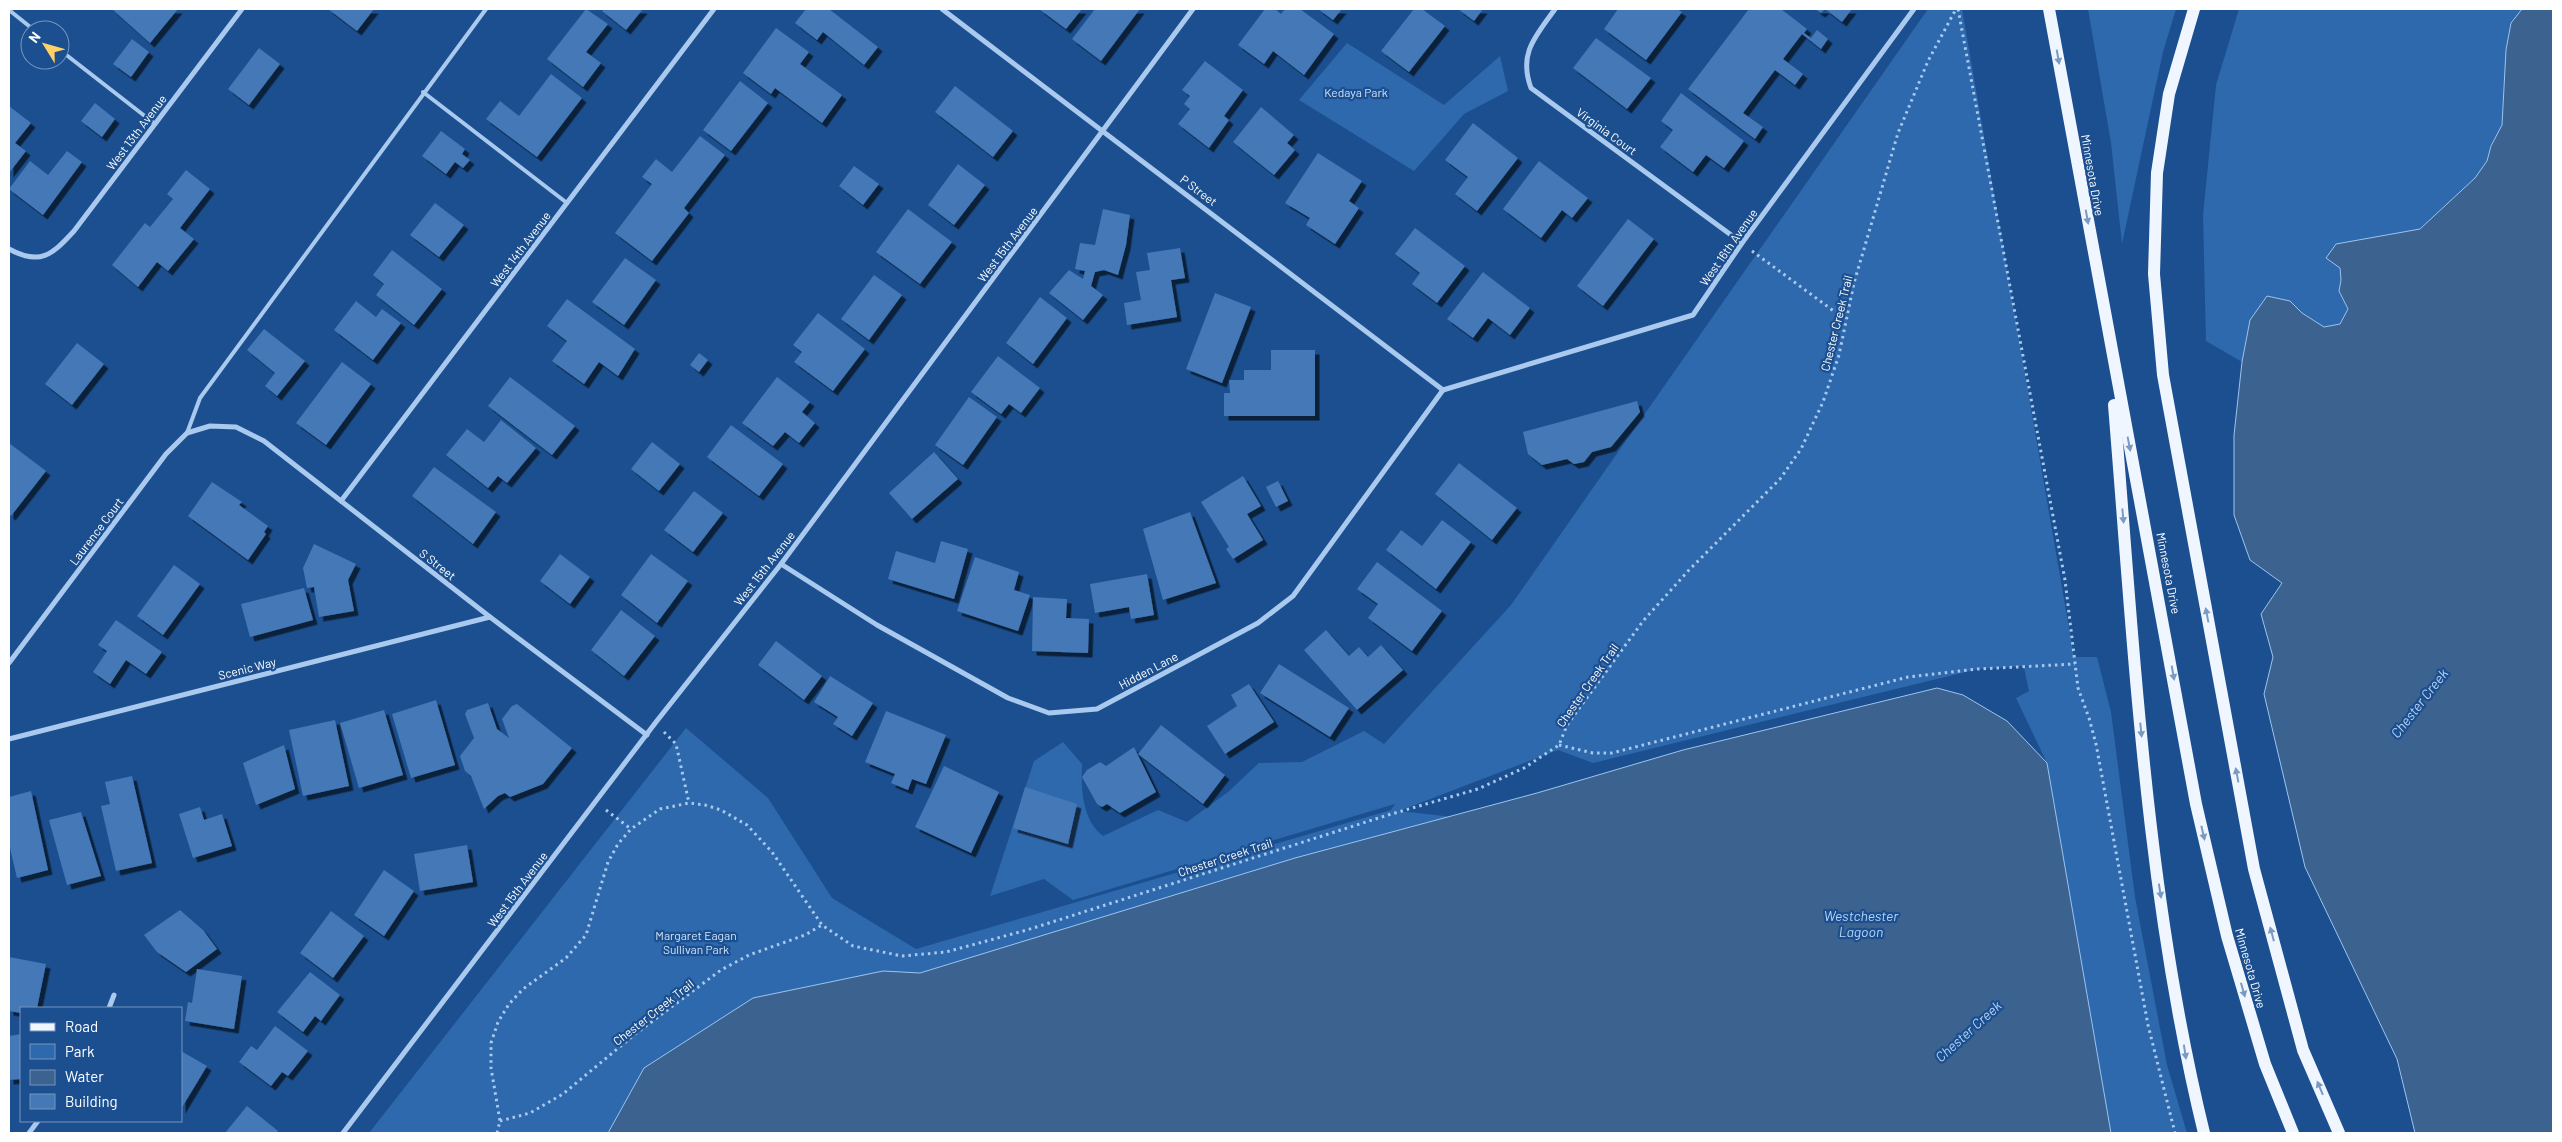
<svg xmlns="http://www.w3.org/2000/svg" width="2562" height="1142" viewBox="0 0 2562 1142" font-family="Barlow,sans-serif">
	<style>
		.green { fill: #2e69ad }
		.water { fill: #3c6290; stroke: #9cc4f0 }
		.building { fill: #4478b7; filter: url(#shadow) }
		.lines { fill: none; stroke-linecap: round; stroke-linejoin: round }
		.path { stroke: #a9c9ee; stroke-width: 3; stroke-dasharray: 2.5 4; stroke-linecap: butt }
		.service { stroke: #a9c9ee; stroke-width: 4 }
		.minor { stroke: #a9c9ee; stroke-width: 5 }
		.primary { stroke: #f0f6ff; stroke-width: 12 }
		.oneway { fill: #7b9ac1 }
		.labels { text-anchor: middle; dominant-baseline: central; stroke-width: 4.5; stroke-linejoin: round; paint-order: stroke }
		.park-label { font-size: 12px; fill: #cfe3fa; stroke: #1b4f8f }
		.street-label { font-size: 12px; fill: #fff; stroke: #1b4f8f }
		.water-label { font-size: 14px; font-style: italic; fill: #b5d3f5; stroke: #1b4f8f }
	</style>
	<defs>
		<filter id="shadow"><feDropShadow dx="4.5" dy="4.5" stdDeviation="0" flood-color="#0009"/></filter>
	</defs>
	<rect width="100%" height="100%" fill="#1b4f8f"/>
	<!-- green -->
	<g class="green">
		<path d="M1928,9H1962L2074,657H2097L2111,712L2135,897L2167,1065L2187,1133H2111L2047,763L2016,698L2029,691L2024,668L2028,666L1978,669L1593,763L1558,750L1399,811L1507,823L664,1133H369L686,728L768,798L832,898L916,949L1391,810L1395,804L1073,900L1044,879L990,896L1034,761L1063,742L1082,764C1081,789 1082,820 1103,836L1158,810L1187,822L1228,792L1259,763L1302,762L1364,731L1384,744L1511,605Z"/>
		<path d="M2088,9H2176L2163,52L2122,244L2111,143Z"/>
		<path d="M2239,9H2522L2511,24L2506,50L2502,125L2491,146L2487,161L2475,178L2420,229L2336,244L2341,280L2339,291L2348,309L2340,324L2324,327L2302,313L2290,301L2250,320L2242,362L2206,341L2203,215L2216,85Z"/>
		<path d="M1347,43L1444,105L1500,56L1508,91L1464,114L1414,171L1299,100Z"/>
	</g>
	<!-- water -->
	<g class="water">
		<path d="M2522,9H2553V1133H2415L2397,1059L2305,867L2264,694L2273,657L2261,614L2282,583L2250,560L2234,515V435L2242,362L2250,320L2267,296L2290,301L2302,313L2324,327L2340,324L2348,309L2339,291L2341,280L2340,268L2326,258L2336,244L2420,229L2475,178L2487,161L2491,146L2502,125L2506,50L2511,23Z"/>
		<path d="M1937,688L1963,695L2007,721L2047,763L2111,1133H608L644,1068L753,998L883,971L920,973L1295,858L1537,793L1683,750Z"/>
	</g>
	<!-- building -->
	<g class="building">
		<path d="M112,9H178L150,43Z"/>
		<path d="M328,9H374L357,31Z"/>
		<path d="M586,9L608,24L586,52L601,63L583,87L547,59Z"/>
		<path d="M604,9H643L626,30L602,11Z"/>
		<path d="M806,9H829L878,47L864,65L823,32L817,40L795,23Z"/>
		<path d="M1039,9H1082L1066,29Z"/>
		<path d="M1095,9H1140L1101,61L1072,39Z"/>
		<path d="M1265,9H1275L1281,14L1285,9H1300L1334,34L1304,75L1273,51L1264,64L1238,45Z"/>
		<path d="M1318,9H1342L1333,20Z"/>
		<path d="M1414,9H1422L1445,26L1409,72L1381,51Z"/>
		<path d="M1458,9H1483L1474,21Z"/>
		<path d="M1618,9H1677L1682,12L1646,60L1604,29Z"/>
		<path d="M1749,9H1781L1807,29L1804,33L1811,38L1817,30L1828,39L1821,49L1802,34L1783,59L1803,74L1795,85L1775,70L1743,113L1763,127L1755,139L1688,89Z"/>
		<path d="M1815,9H1852L1842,22L1825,9L1821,13Z"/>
		<path d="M776,28L809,52L800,64L842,95L822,123L775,88L771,94L743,73Z"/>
		<path d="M1596,38L1651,78L1627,109L1573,68Z"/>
		<path d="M132,39L149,52L131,77L113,64Z"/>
		<path d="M259,48L280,64L249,105L228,89Z"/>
		<path d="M1205,61L1243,90L1224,116L1229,120L1209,148L1178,124L1190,109L1184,104L1190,96L1182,90Z"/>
		<path d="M551,74L582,98L537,157L486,119L500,101L519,116Z"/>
		<path d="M740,81L768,103L731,151L703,130Z"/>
		<path d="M955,86L1013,131L993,157L935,112Z"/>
		<path d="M1681,93L1744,141L1724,168L1706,155L1693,172L1660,147L1673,130L1661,121Z"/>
		<path d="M95,103L115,119L102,137L81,121Z"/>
		<path d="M9,106L31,123L15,143L26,151L9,173Z"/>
		<path d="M1261,107L1294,135L1287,143L1295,150L1274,175L1233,142Z"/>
		<path d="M1473,123L1518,158L1477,211L1455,194L1468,177L1445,160Z"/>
		<path d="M441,131L465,149L462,154L470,160L463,168L455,162L446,174L422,156Z"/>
		<path d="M700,136L725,155L684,208L689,213L652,261L615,233L652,184L642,177L656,159L672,172Z"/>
		<path d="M67,151L82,162L43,215L9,189L30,161L48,175Z"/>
		<path d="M1318,153L1362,181L1349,201L1359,208L1335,244L1306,225L1310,218L1285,203Z"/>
		<path d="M1539,161L1588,198L1572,218L1562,210L1541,238L1503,209Z"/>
		<path d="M958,164L985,185L954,225L928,205Z"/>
		<path d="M854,166L879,184L863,205L839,186Z"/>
		<path d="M186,170L210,189L180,228L194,239L168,271L157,262L138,287L112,265L145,223L150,227L173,199L167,194Z"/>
		<path d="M435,203L464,225L439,257L410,235Z"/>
		<path d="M908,209L952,242L920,284L876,252Z"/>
		<path d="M1103,209L1130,215L1126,245L1118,275L1104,270L1095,272L1091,286L1103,295L1083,320L1049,293L1069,270L1083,279L1085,271L1075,269L1080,243L1095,245Z"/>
		<path d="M1628,219L1654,239L1603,306L1577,286Z"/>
		<path d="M1415,228L1465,266L1437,303L1412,284L1420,273L1395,254Z"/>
		<path d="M1180,248L1185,278L1171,280L1177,317L1127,325L1124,303L1141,300L1136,272L1150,270L1147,253Z"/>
		<path d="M392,250L442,289L414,325L376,295L384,284L373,275Z"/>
		<path d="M625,258L656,280L624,325L592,302Z"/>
		<path d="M1483,272L1530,308L1510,335L1488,318L1473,338L1447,319Z"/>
		<path d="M874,275L902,295L869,340L841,319Z"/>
		<path d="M1215,293L1251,307L1222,383L1186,369Z"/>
		<path d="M1040,297L1067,318L1033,364L1006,343Z"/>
		<path d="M567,299L635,349L618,376L599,362L584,384L552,361L567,341L547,326Z"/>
		<path d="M356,301L376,317L382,309L401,323L373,360L334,330Z"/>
		<path d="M818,313L865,349L833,391L794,362L802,352L793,345Z"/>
		<path d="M264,329L305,361L277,396L265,386L275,373L247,350Z"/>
		<path d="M77,343L104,364L72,405L45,384Z"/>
		<path d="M1271,350H1315V416H1224V393H1230L1229,380H1244V370H1271Z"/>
		<path d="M699,353L708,360L699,372L690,365Z"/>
		<path d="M998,356L1040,388L1021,413L1009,404L1001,414L971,392Z"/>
		<path d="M342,362L371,384L326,445L296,423Z"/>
		<path d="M510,377L575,426L552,455L488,406Z"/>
		<path d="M777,377L810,402L802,412L815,423L799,443L785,432L773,446L742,423Z"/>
		<path d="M969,397L997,417L963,465L935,445Z"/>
		<path d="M1637,401L1640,412L1611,447L1592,452L1584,462L1574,464L1567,459L1542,465L1528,454L1523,432Z"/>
		<path d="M501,420L536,448L507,483L498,476L488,488L446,455L467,429L484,442Z"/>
		<path d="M731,425L783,464L759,496L707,457Z"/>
		<path d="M652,442L680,464L659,491L631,469Z"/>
		<path d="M9,443L46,471L11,516L9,514Z"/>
		<path d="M934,452L958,479L912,519L889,493Z"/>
		<path d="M1459,463L1517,508L1492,540L1435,494Z"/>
		<path d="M434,467L496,512L473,544L412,496Z"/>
		<path d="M1243,476L1261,506L1247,514L1263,540L1233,559L1226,549L1229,547L1201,502Z"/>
		<path d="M1278,481L1288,501L1276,507L1266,487Z"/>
		<path d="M212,482L242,502L239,505L268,526L264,532L266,534L248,560L188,516Z"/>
		<path d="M694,491L723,513L693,552L664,530Z"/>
		<path d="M1190,512L1216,583L1163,600L1143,529Z"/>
		<path d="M1442,520L1471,542L1436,589L1386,550L1401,530L1422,546Z"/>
		<path d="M941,541L968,549L954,599L888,579L896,551L935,563Z"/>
		<path d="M314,544L356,564L348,580L354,611L319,617L314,587L307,588L303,568Z"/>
		<path d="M560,554L590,577L570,604L540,581Z"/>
		<path d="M651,554L688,581L657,623L621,595Z"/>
		<path d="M975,557L1019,572L1014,590L1030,595L1018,631L957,611Z"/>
		<path d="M1377,562L1442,611L1412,651L1368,618L1378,604L1357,589Z"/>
		<path d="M174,565L200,584L163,635L137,616Z"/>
		<path d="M1147,574L1154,615L1131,619L1129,607L1095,613L1090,584Z"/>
		<path d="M304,588L313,620L250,637L241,604Z"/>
		<path d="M1033,597L1067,599L1066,618L1089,619L1088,653L1032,651Z"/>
		<path d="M621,610L655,636L624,676L591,650Z"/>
		<path d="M116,620L162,652L146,674L126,660L110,684L93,672L107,651L98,645Z"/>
		<path d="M1326,630L1349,656L1359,647L1368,657L1381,645L1403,670L1357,710L1304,650Z"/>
		<path d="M776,641L822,676L804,700L758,665Z"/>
		<path d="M1279,664L1349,708L1330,737L1260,693Z"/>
		<path d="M830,676L873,703L852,736L833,724L838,717L814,702Z"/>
		<path d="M1249,684L1274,722L1225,754L1207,726L1237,706L1231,695Z"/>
		<path d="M436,700L455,765L411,778L392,714Z"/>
		<path d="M488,703L497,729L509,738L502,719L512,706L517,704L572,748L543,784L510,797L505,793L498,796L484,809L471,776L465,771L460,756L474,738L465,714L467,710Z"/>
		<path d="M384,710L403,775L359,788L340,723Z"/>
		<path d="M886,711L946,735L926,784L912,779L908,790L891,783L895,774L865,762Z"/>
		<path d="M335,720L349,786L303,796L289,730Z"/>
		<path d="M1161,725L1225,775L1203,804L1138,754Z"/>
		<path d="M284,745L295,789L256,805L243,763Z"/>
		<path d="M1134,747L1156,792L1120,813L1107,804L1102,807L1097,804L1082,777L1087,770L1100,762L1106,766Z"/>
		<path d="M944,766L999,792L971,853L915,827Z"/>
		<path d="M132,776L152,863L116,871L101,806L110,804L105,782Z"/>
		<path d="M1025,787L1077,804L1068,844L1013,828Z"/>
		<path d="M31,791L48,870L17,878L9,844V797Z"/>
		<path d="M200,807L204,820L222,814L232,846L193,858L179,814Z"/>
		<path d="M81,812L101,876L67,885L49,820Z"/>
		<path d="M467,845L473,882L420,891L414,854Z"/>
		<path d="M384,870L414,891L384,936L354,915Z"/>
		<path d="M180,910L203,930L217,949L186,972L157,952L144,935Z"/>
		<path d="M331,911L364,936L333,978L300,953Z"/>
		<path d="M9,957L46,964L37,1008H21V1013L9,1011Z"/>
		<path d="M197,969L242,976L234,1029L185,1021L188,1002L192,1003Z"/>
		<path d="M310,972L340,995L321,1021L315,1016L303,1032L277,1012Z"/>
		<path d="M275,1026L308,1051L288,1076L282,1072L271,1086L239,1062L251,1046L257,1050Z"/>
		<path d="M21,1034V1079L9,1080V1036Z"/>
		<path d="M181,1051L207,1066L181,1109Z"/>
		<path d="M247,1106L278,1131L277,1133H225Z"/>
	</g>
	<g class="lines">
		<!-- path -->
		<g class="path">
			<path d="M1958,9L2065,580L2078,688L2089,718L2096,744L2148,1025L2175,1133"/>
			<path d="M1752,251L1846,320"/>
			<path d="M664,732L676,744L689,803"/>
			<path d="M1559,745L1593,753H1612L1908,677L1978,669L2075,664"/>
			<path d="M606,810L631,829"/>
			<path d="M500,1121L530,1113L563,1094L634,1035L721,970L749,955L805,935L822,925"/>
			<path d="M497,1133L500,1121L491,1068V1043L498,1022L509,1004L523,989L566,958L586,935L608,862L618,844L631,829L660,809L689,803L705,805L721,810L747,825L772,852L822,925L853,946L902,956L946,952L1027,930L1388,815L1478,789L1524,768L1559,745L1567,725L1643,621L1689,570L1780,479L1801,449L1823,402L1839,355L1854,283L1898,133L1928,61L1956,9"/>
		</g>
		<!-- service -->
		<g class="service">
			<path d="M9,10L34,30"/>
			<path d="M60,50L155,124"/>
			<path d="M423,92L567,203"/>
			<path d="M187,433L200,398L486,9"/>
		</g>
		<!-- minor -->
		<g class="minor">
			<path d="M942,9L1443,390"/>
			<path d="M1555,9C1536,36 1518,53 1531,88L1742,243"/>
			<path d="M9,249C40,266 52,255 74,231L242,9"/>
			<path d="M1443,390L1693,315L1742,243L1914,9"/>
			<path d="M341,501L714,9"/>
			<path d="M781,564L877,625L1008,698L1049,713L1097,709L1258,623L1293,596L1443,390"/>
			<path d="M9,663L166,454L187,433L210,426L236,427L264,441L490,617L647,735"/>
			<path d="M9,739L490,617"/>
			<path d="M109,1008L114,995"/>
			<path d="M29,1133L38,1121"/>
			<path d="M343,1133L656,722L781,564L1193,9"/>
		</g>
		<!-- primary -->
		<g class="primary">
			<path d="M2049,9L2196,804L2227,936L2265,1064L2293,1133"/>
			<path d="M2194,9L2169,94L2157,173L2154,274L2163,375L2254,869L2303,1050L2339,1133"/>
			<path d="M2114,405C2134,648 2146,896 2204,1133"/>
		</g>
	</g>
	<!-- one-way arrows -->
	<defs><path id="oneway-solid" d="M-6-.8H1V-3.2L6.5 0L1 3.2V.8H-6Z" transform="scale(1.25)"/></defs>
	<g class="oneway">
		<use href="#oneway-solid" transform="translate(2058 57) rotate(80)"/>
		<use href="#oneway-solid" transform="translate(2087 217) rotate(80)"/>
		<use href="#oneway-solid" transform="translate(2129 444) rotate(79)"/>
		<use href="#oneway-solid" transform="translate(2123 516) rotate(85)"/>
		<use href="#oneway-solid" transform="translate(2207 615) rotate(-101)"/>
		<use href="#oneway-solid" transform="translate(2173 673) rotate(80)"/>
		<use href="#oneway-solid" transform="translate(2141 730) rotate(84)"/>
		<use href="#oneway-solid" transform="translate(2237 775) rotate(-101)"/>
		<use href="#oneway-solid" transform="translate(2203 833) rotate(77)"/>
		<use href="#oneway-solid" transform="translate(2160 891) rotate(81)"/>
		<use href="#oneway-solid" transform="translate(2272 934) rotate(-105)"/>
		<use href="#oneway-solid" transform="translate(2243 990) rotate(74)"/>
		<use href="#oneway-solid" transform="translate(2185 1052) rotate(81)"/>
		<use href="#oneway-solid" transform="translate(2320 1088) rotate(-113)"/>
	</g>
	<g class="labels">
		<!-- park labels -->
		<g class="park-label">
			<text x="1356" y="92">Kedaya Park</text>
			<text x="696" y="935">Margaret Eagan<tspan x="696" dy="14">Sullivan Park</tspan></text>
		</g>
		<!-- street labels -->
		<g class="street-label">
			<text transform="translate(1607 131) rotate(36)">Virginia Court</text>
			<text transform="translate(136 132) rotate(-53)">West 13th Avenue</text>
			<text transform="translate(2093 175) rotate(80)">Minnesota Drive</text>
			<text transform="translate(1199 190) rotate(37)">P Street</text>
			<text transform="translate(1007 244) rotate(-53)">West 15th Avenue</text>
			<text transform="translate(1728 247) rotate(-55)">West 16th Avenue</text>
			<text transform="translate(520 249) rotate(-53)">West 14th Avenue</text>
			<text transform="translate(1836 323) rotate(-76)">Chester Creek Trail</text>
			<text transform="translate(96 531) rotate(-53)">Laurence Court</text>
			<text transform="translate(438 564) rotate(38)">S Street</text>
			<text transform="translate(764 568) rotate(-52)">West 15th Avenue</text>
			<text transform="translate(2169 573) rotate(79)">Minnesota Drive</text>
			<text transform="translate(247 668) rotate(-14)">Scenic Way</text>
			<text transform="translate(1148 670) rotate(-28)">Hidden Lane</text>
			<text transform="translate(1587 685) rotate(-55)">Chester Creek Trail</text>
			<text transform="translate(1225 857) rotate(-18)">Chester Creek Trail</text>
			<text transform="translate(517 889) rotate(-53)">West 15th Avenue</text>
			<text transform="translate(2251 968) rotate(74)">Minnesota Drive</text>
			<text transform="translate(653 1012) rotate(-38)">Chester Creek Trail</text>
		</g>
		<!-- water labels -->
		<g class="water-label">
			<text transform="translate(2419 703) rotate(-52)">Chester Creek</text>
			<text x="1861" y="915">Westchester<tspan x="1861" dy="16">Lagoon</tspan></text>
			<text transform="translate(1968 1031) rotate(-42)">Chester Creek</text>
		</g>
	</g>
	<!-- border -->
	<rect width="2562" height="1142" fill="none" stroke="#ffffff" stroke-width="20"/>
	<!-- legend -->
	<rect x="20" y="1007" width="162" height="115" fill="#1b4f8f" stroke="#7695bc"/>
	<rect x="30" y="1023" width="25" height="8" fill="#f0f6ff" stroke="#7695bc"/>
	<text x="65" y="1032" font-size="15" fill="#ffffff">Road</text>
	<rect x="30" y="1044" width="25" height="15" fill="#2e69ad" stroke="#7695bc"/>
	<text x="65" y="1057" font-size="15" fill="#ffffff">Park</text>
	<rect x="30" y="1070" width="25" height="15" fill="#3c6290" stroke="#7695bc"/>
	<text x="65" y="1082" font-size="15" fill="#ffffff">Water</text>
	<rect x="30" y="1094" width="25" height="15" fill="#4478b7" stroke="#7695bc"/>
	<text x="65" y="1107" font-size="15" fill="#ffffff">Building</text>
	<!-- north arrow -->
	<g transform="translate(45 45) rotate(307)"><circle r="24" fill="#1b4f8f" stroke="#7695bc"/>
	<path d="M0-4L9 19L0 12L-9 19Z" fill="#ffd166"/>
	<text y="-8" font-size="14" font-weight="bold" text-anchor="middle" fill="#ffffff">N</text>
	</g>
</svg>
